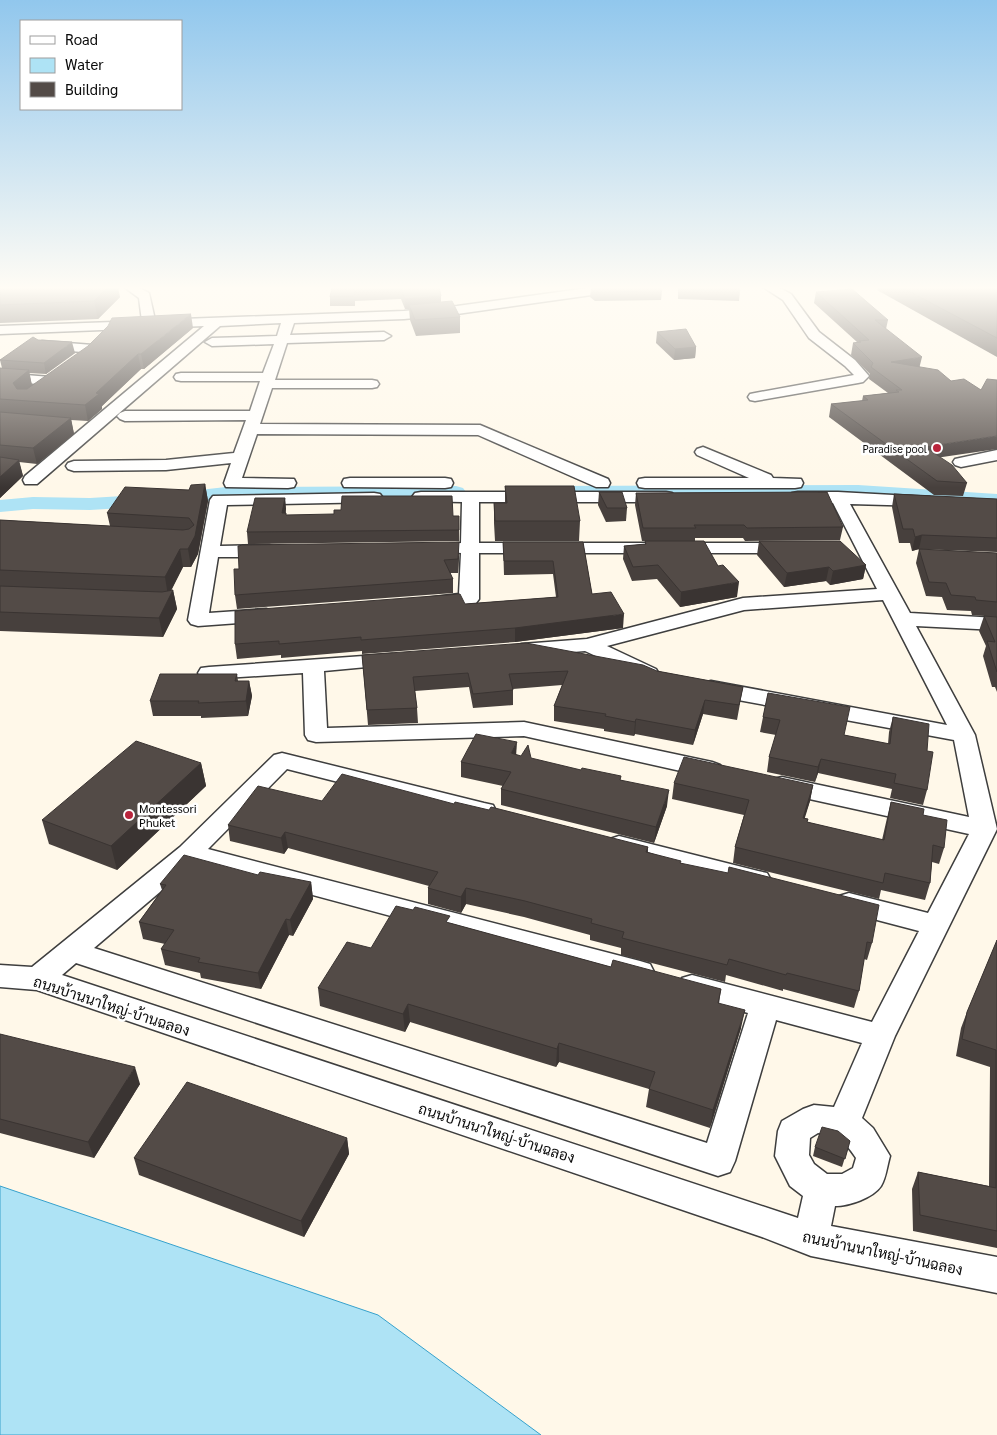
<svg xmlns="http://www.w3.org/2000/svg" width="997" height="1435" viewBox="0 0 997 1435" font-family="Georgia,Sarabun,serif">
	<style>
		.water { fill: #aee3f5; stroke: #36a1cc }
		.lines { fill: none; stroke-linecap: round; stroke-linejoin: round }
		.canal { fill: #aee3f5; fill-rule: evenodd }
		.street-casing { stroke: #3e3e3e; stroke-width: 3 }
		.street { fill: #fff; fill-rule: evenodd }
		.wall { fill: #47403d }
		.shaded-wall { fill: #3a3432 }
		.building { fill: #534b47; stroke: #3a3432 }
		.poi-dot { fill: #b9253c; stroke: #fff; stroke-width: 2 }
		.labels { text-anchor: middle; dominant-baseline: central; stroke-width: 5; stroke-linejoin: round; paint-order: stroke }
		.far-poi-label { font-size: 11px; fill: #0b0b0b; stroke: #fff; text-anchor: end }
		.poi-label { font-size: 12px; fill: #0b0b0b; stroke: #fff; text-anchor: start }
		.near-street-label { font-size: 15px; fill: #0b0b0b; stroke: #fff }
	</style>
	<rect width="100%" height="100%" fill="#fff8e9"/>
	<!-- water -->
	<path class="water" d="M0,1186L378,1315L541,1435H0Z"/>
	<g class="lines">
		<!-- canal -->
		<g class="canal">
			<path d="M858,485L997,494V506L858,497L540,498L533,496L530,492L533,488L540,486Z"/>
			<path d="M456,486L463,488L466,492L463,496L456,498L226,499L172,505L90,510L33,509L0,512V500L33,497L90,498L172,493L226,487Z"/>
		</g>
		<!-- street casing -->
		<g class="street-casing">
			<g id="street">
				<path d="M124,287H138L149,293L155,320L404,311L457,306L595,287H626L620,291L457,314L404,319L294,323L290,335L384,332L391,336L384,340L287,343L275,380H372L377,381L379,384L377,387L372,388H272L260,424L480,425L608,479L610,483L608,487H596L478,435L257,434L242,478L294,479L296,483L294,487L288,488L226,487L224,483L231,463L166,470L74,471L68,469L66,466L68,463L74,461L166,460L234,453L246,420L125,421L120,419L117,416L120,413L125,411H250L260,381H181L176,380L174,377L176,374L181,373H263L274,344L212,346L205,342L212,338L277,336L281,323L220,326L37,484H25L23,480L25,476L204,326L0,334V326L142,321L139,298Z"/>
				<path d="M763,287H778L791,294L819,332L855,360L869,376L863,382L858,383L755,401L750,400L748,397L750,394L755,393L854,375L845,366L809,338L783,300Z"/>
				<path d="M42,341L93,345L100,349L93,353L37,348L35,345Z"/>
				<path d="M0,373L51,377L56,378L58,381L56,384L51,385L0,381Z"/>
				<path d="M703,447L771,475L773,478L801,479L803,483L801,487L795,488H645L639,487L637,483L639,479L645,478H749L697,455L695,452L697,449Z"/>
				<path d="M997,450V460L961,467L955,465L953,462L955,459Z"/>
				<path d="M350,478H445L451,479L453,483L451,487L445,488L344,487L342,483L344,479Z"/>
				<path d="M421,492H666L672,493L675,497L672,501L666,502H479V543H789L795,544L798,548L795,552L789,553H479V599L476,603L433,608L426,606L423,602L426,598L459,594L461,553L450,552L447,548L450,544L461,543L462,502L415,501L412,497L415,493Z"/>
				<path d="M798,492H838L930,497L933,501L930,505L924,506L850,504L910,613L997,618V630L916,626L975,735L997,829L895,1036L862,1118L873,1128L890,1156C887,1166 886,1178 881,1186C873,1198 849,1206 835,1206L831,1226L997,1257V1293L811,1256L762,1237L37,990L0,987V965L32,967L180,847L274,755L282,753L484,803L493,805L496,811L493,817L484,819L287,769L208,849L640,961L650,964L654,972L650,980L640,983L194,863L94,948L707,1143L748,1013L682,994L677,986L682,978L692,975L872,1022L919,931L839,910L835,903L839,896L849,893L928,913L969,834L782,793L773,791L770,785L773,779L782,777L969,817L954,740L711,695L703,693L700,688L703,683L711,681L947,725L883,600L744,610L607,646L656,669L659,674L656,679L648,680L585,651L522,656L515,654L512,650L515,646L522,644L587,639L743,598L877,589L833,503L792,501L789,497L792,493ZM76,963L718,1176L730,1172L735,1161L776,1020L862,1043L834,1107L814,1105L803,1109L782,1121L778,1131L775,1156L790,1186L803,1196L798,1218L62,975ZM818,1133C840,1136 843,1139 856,1158L853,1168L842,1174H827L814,1164L809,1155L810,1138Z"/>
				<path d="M374,493L380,494L383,498L380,502L227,505L220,546L269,545L276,547L278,551L276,555L269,557H218L209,613L266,609L273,611L276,615L273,619L266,621L198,626L191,624L188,620L210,500L213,496Z"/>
				<path d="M392,654L399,656L403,660L399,664L324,671L327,728L524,722L712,762L720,765L724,770L720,775L712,778L524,736L316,742L308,740L305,735L303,673L209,679L201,678L198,673L201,668L209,667Z"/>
				<path d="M619,836L758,871L767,873L771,880L767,887L758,889L610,851L606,845L610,839Z"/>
			</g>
		</g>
		<!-- street -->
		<use href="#street" class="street"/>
	</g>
	<!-- wall -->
	<g class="wall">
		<path d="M0,287L120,297L98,319L0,323Z"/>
		<path d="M332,287H439L441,296V302L460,317V333L416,336L410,320L409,309H405L401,299L355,301V306H330V297Z"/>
		<path d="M678,287H738L740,291L739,301L678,299Z"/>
		<path d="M878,287H997V357L877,290Z"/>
		<path d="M591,289L662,291L661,300L595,301L590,297Z"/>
		<path d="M816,292L888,320L886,329L920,367L940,457L967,483L963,496L934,495L829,417L831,404L862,401L863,396L888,393L869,379L870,374L851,355L853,343L857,342L814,303Z"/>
		<path d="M193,328L144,369H141L102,406V409L88,421L71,420L74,434L37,464L19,462L23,476L0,498V368H2L0,360L38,340L75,353L46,374L29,373L32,385Z"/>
		<path d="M657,332L696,347L695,358L674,360L656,343Z"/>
		<path d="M205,484L208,501L198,554L191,567H183L171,591L173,590L177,609L163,637L0,631V520L110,526L107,513L189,490Z"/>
		<path d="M505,486L580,521L579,541H495L494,523V503H505Z"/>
		<path d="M599,492L627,508L626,521L606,522L598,505Z"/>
		<path d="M636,493L843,527L840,540L745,541L743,538H695V541L718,566L737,597L680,607L657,579L632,581L623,559L624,546L645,544V541H642L635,505Z"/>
		<path d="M894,494L997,499V552L919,549L912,551L910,543H899L892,507Z"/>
		<path d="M285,498L286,515L459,516V541L248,544L247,532Z"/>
		<path d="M759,541L866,565L863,579L830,585L826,581L784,587L757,555Z"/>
		<path d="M503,542H583L592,594L623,628L515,642L362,654V651L281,658V655L237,659L235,644L465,604L556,597L553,574L504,575Z"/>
		<path d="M919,549L997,553V617L972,615L971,611L947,610L942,597L926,596L916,563Z"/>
		<path d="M459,556L458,573H450L453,579V593L237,609L235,595Z"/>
		<path d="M984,616L997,617V692L995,687H992L983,656L986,646L979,631Z"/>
		<path d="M362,655L657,671L743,687L737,720L703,714L693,745L635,734L634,736L604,731V729L554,721V706L562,685L513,689V705L473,708L469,687L415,691L417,708L418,723L368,725Z"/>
		<path d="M237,674L238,681H249L252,696L248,716L201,718V716H153L150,701Z"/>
		<path d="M768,693L844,735L888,744L889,732L893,717L927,751V790L923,805L890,798L892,789L818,773L815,782L767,772L769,757L776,735L760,732L763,717Z"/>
		<path d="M516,755L621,780L667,806L654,843L501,805V789L503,786L461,777V762Z"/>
		<path d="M201,763L206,786L117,870L49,844L42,820Z"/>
		<path d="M674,783L813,785L810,801L804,818L807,822L882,840L887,818L891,802L923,815L944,848L939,864L932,862L930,883L925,900L881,890L879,899L733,863L735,847L744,815L672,799Z"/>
		<path d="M322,801L454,804L648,847V852L681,863L872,943L867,960L864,959L859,991L854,1008L783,989V991L726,975L725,982L621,955V948L590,940V935L524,917L466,904L461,913L428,904V888L429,886L288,848L284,854L230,841L228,825Z"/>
		<path d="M258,875L311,882L313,899L293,936L289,935L261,989L201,978L200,973L165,965L161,949L165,944L143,939L139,922L162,890L160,884Z"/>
		<path d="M450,923L611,967L721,989L719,1004L741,1028L710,1128L646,1107L649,1089L559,1062L556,1067L410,1022L405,1032L320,1006L318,988L371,948Z"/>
		<path d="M997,940V1248L913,1231L912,1189L918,1172L989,1186L990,1067L956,1056L961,1028L967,1012Z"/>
		<path d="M0,1034L140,1084L94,1158L0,1133Z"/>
		<path d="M347,1138L349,1154L304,1237L139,1175L134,1158Z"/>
		<path d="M850,1141L842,1167L813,1156L815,1147Z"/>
	</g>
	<!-- shaded-wall -->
	<g class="shaded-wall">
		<path d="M108,287H118L120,297L98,319L94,301Z"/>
		<path d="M441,296V306L409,305V309H405V299Z"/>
		<path d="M191,314L193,328L144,369L141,354Z"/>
		<path d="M72,342L75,353L46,374L44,363Z"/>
		<path d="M696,347L695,358L674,360L675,349Z"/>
		<path d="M138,354L141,369L102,406V409L88,421L85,405L96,393Z"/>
		<path d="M922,357L919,369L891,362Z"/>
		<path d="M29,370L32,386L17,399L13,383Z"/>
		<path d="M71,418L74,434L37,464L33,448Z"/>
		<path d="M997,436V449L922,460L925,447Z"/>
		<path d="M19,460L23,476L0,498V477Z"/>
		<path d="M205,484L208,501L198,554L191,567L188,549Z"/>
		<path d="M285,498L286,509L283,525L282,513Z"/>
		<path d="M922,535L919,549L912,551L915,537Z"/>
		<path d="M459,542V556L458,573V559Z"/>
		<path d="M180,549L183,567L168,596L165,577Z"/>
		<path d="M866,565L863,579L830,585L833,571Z"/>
		<path d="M829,567L826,581L784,587L787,573Z"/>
		<path d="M739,582L737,597L680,607L681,592Z"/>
		<path d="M173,590L177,609L163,637L159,618Z"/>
		<path d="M624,614L623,628L515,642V628Z"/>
		<path d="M249,681L252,696L248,716L246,701Z"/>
		<path d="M705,700L703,714L693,745L695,730Z"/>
		<path d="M636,719L635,734L634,736L635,722Z"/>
		<path d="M517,742L516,757L511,753Z"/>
		<path d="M821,759L818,773L815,782L818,767Z"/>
		<path d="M201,763L206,786L117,870L111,846Z"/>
		<path d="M813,785L810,801L800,834L803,818Z"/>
		<path d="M669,790L667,806L654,843L656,827Z"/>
		<path d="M285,832L288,848L284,854L281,838Z"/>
		<path d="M311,882L313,899L293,936L290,920Z"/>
		<path d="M466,888V904L461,913V897Z"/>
		<path d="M286,919L289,935L261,989L258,973Z"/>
		<path d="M408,1004L410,1022L405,1032L403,1014Z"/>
		<path d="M745,1010L741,1028L710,1128L713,1110Z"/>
		<path d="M559,1043V1062L556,1067L557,1049Z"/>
		<path d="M135,1067L140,1084L94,1158L88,1142Z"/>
		<path d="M347,1138L349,1154L304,1237L301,1221Z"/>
	</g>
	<!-- building -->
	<g class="building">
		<path d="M0,287H108L94,301L0,305Z"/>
		<path d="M332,287H439L441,296L405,299L401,289L355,291L354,296L330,297Z"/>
		<path d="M603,287H659L662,291L595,292L591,289Z"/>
		<path d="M679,287H738L740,291L679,290Z"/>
		<path d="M901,287H997V338Z"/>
		<path d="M852,289L888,320H875L922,357L891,362L938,370L951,381L964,379L981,390L987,379L997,380V436L925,447L952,465L967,483L937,481L831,404L868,400L863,396L899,392L896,390H902L871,367L873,363L853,343L861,342L859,341L869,340L816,292Z"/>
		<path d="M452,301L460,317L415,320L409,305Z"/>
		<path d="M191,314L141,354H138L96,393L99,394L85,405L0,399V368L29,370L13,383L17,389H27L88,346L108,326L112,318Z"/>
		<path d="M686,329L696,347L675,349L657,332Z"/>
		<path d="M33,337L38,340L72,342L44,363L0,360Z"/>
		<path d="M0,412L71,418L33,448L0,445Z"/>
		<path d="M0,457L19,460L0,477Z"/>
		<path d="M205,484L195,536L188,549H180L165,577L0,570V520L183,530L189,529L194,525L189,518L107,513L125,487L189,490L191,485Z"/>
		<path d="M505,486H574L580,521H495L494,503H507Z"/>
		<path d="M599,492H622L627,508H607Z"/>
		<path d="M827,492L843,527L747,528L744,525H694L696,528H643L636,493Z"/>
		<path d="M894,494L997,499V538L922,535L915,537L913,529H903Z"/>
		<path d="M342,496H452L453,516H459V530L247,532L255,498H285L282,513H286V515L334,514V510H341Z"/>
		<path d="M645,541H704L718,566L723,565L739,582L681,592L658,565L633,567L624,546L646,544Z"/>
		<path d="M759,541H840L866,565L833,571L829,567L787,573Z"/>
		<path d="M459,542L458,559L444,560L453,579L235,595L234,569H239L238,546L243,545Z"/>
		<path d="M503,542H583L592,594L611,592L624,614L515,628L361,640V637L279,644V641L235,644V611L460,594L465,604L558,597L553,561H504Z"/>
		<path d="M919,549L997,553V602L976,600L975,597L951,595L946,583L929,582Z"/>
		<path d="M0,586L162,592L173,590L159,618L0,612Z"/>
		<path d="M984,616L997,617V672L987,641L995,642Z"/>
		<path d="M526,643L643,665L657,671L743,687L739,705L705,700L695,730L636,719L635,722L605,716L606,714L554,706L568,671L509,674L513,690L473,694L468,673L413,677L417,708L367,710L362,655Z"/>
		<path d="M160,674H237L235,681H249L246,701L198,703L199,701H150Z"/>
		<path d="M768,693L850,707L844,735L890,744L893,717L929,724L927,751L933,752L927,790L894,783L896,774L821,759L818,767L769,757L780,720L763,717Z"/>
		<path d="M476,734L517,742L511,753L521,756L528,745L531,758L581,770L582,768L621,776L620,780L669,790L656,827L501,789L511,772L461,762Z"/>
		<path d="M136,741L201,763L111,846L42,820Z"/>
		<path d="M684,757L813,785L803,818L808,819L807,822L884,840L891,802L924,809L923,815L947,820L944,848L933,845L930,883L885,873L883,883L735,847L749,800L674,783Z"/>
		<path d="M342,774L454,804L455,802L489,810L491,807L648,847L646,852L681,861L680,863L728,873L729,867L879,905L872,943L867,942L859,991L787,973L786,975L729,959L727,965L622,938L624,932L591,923L592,919L525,901L466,888L461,897L428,888L438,872L285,832L281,838L228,825L258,786L322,801Z"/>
		<path d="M184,855L258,875L260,872L311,882L290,920L286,919L258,973L198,962L200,958L161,949L174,930L139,922L166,885L160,884Z"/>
		<path d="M396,906L413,910L415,907L450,916L446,922L611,967L613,960L721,989L718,1003L745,1010L713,1110L649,1089L655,1072L559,1043L557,1049L408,1004L403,1014L318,988L347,942L371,948Z"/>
		<path d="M997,940V1231L920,1215L918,1172L996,1188V1050L962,1039L967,1012Z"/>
		<path d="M0,1034L135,1067L88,1142L0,1119Z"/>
		<path d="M187,1082L347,1138L301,1221L134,1158Z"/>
		<path d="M822,1127L838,1131L850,1141L845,1159L815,1147Z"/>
	</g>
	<!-- sky -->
	<linearGradient id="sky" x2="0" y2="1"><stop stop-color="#91c7ed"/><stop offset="0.59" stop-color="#fffcf5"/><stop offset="1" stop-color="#fffcf5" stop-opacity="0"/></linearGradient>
	<rect width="997" height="488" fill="url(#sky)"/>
	<!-- markers -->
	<g class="poi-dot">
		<circle cx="937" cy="448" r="5"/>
		<circle cx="129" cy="815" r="5"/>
	</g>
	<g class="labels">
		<!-- far-poi labels -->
		<g class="far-poi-label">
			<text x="927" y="448">Paradise pool</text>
		</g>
		<!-- poi labels -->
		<g class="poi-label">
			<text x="139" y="808">Montessori<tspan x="139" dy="14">Phuket</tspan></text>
		</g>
		<!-- near-street labels -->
		<g class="near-street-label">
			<text transform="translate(112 1005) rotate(18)">ถนนบ้านนาใหญ่-บ้านฉลอง</text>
			<text transform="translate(497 1132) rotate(18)">ถนนบ้านนาใหญ่-บ้านฉลอง</text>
			<text transform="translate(883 1252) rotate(12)">ถนนบ้านนาใหญ่-บ้านฉลอง</text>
		</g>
	</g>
	<!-- legend -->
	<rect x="20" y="20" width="162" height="90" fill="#ffffff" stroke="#9d9d9d"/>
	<rect x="30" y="36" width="25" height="8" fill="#ffffff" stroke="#9d9d9d"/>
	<text x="65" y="45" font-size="15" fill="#0b0b0b">Road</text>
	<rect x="30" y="58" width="25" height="15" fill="#aee3f5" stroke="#9d9d9d"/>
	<text x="65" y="70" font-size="15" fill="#0b0b0b">Water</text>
	<rect x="30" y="82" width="25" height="15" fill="#534b47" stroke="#9d9d9d"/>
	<text x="65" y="95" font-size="15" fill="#0b0b0b">Building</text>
</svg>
